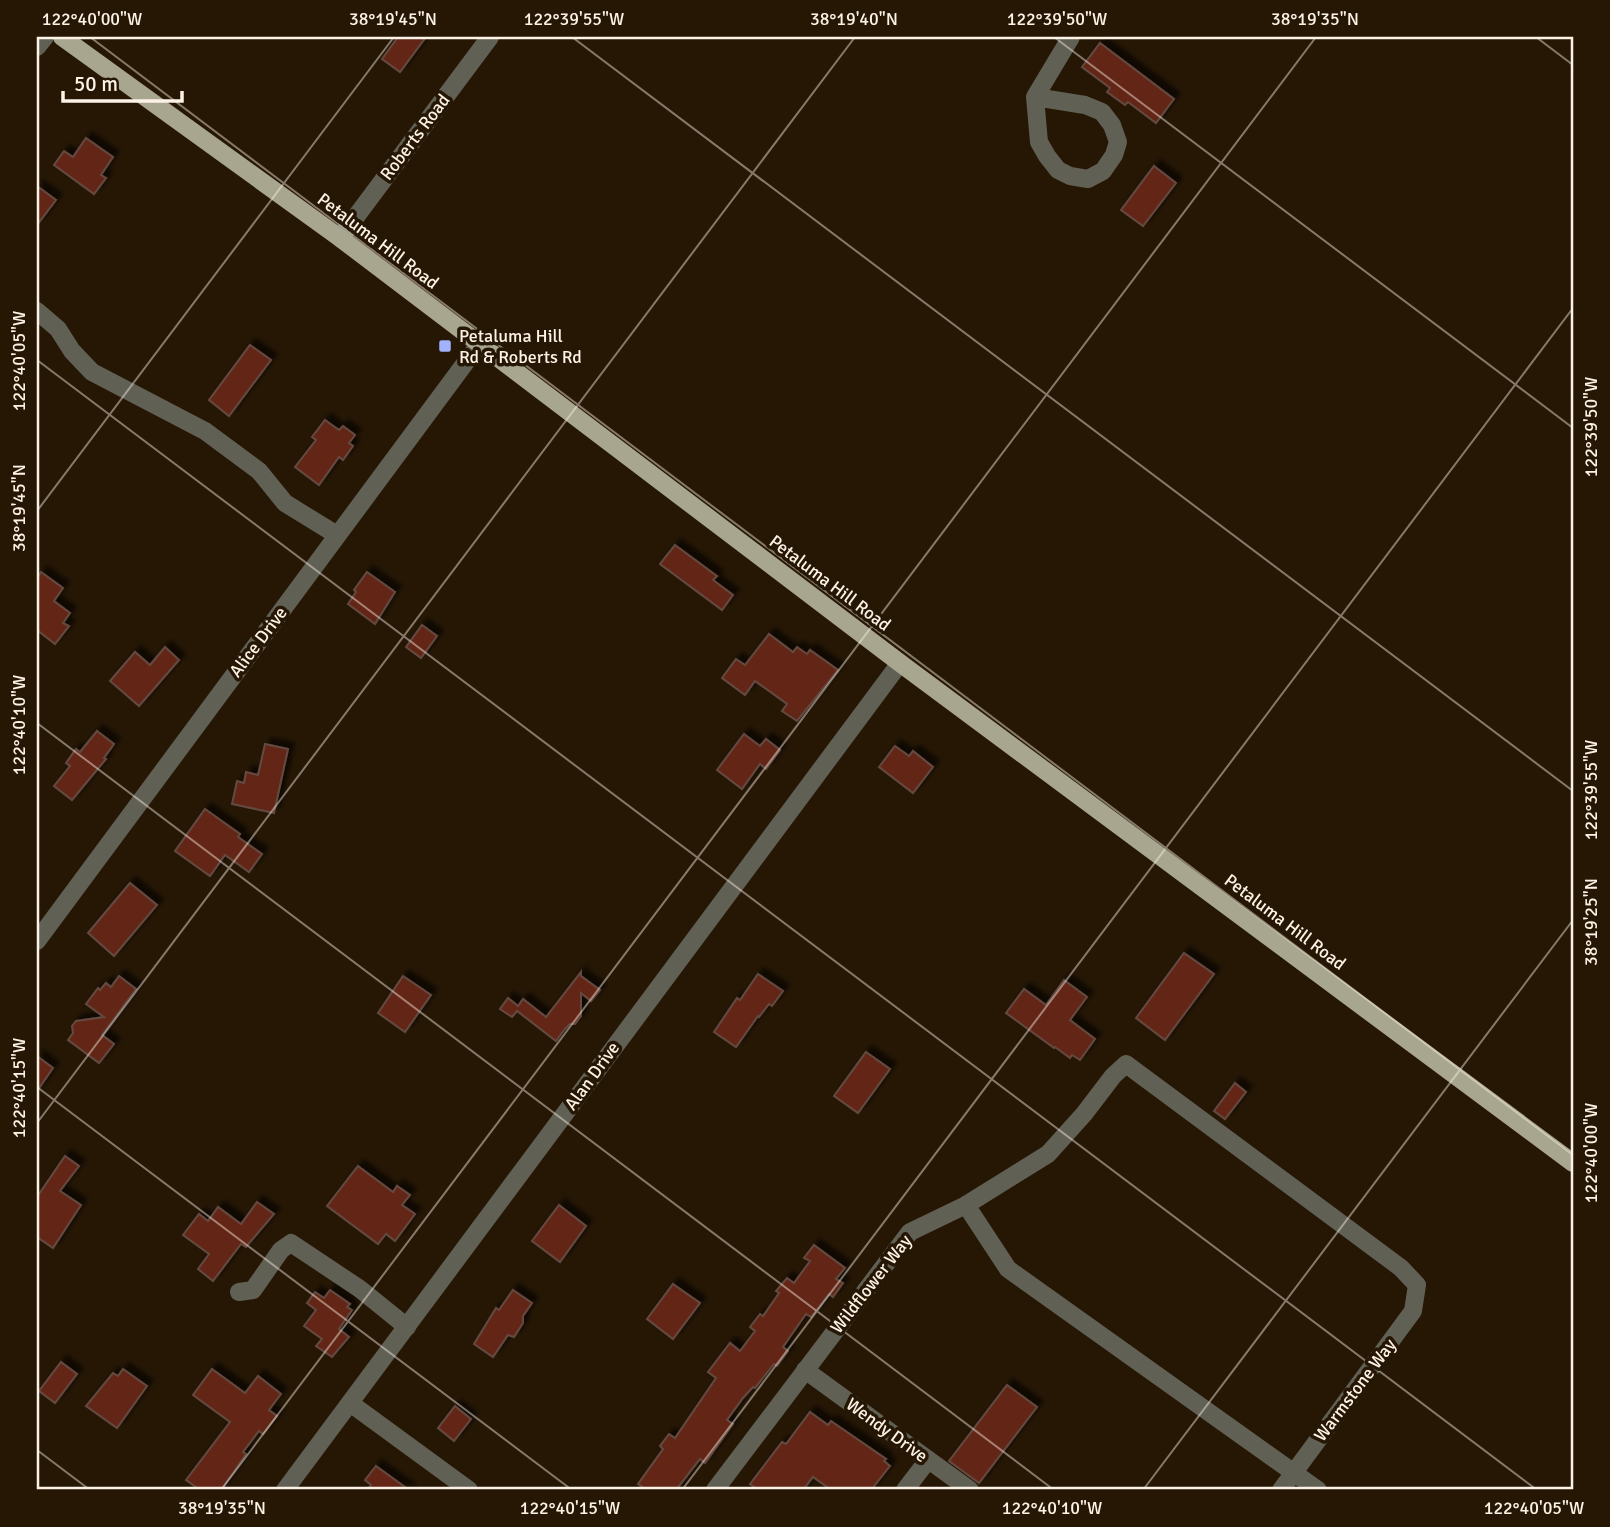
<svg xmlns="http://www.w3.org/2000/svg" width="1610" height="1527" viewBox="0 0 1610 1527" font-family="Signika,sans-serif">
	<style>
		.building { fill: #632813; stroke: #644a42; stroke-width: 2; filter: url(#shadow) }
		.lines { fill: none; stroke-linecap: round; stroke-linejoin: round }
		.minor { stroke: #616055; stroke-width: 18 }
		.major { stroke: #a8a68f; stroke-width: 18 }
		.ticks { fill: none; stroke: #fdf2e6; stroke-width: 2; stroke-opacity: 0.45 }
		.poi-dot { fill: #a1b3fd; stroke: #261705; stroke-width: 2.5 }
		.labels { text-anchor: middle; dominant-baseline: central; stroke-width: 7; stroke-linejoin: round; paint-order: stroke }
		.street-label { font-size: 18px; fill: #fdf2e6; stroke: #261705 }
		.poi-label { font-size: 18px; fill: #fdf2e6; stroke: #261705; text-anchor: start }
		.neatline { fill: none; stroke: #fdf2e6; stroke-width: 2.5 }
		.ticks-label { font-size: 18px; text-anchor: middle; fill: #fdf2e6 }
	</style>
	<defs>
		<filter id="shadow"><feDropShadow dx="6" dy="-6" stdDeviation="2" flood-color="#0009"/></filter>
	</defs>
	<rect width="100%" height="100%" fill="#261705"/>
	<!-- building -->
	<g class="building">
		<path d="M398,37H426L400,72L382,59Z"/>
		<path d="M1100,43L1174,99L1156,123L1128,102L1125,105L1107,92L1110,88L1082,67Z"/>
		<path d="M86,138L113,157L101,175L106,178L94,194L54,165L64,151L73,157Z"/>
		<path d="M1154,166L1176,183L1143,226L1121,210Z"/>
		<path d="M37,186L56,200L37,225Z"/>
		<path d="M250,345L271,360L229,416L209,400Z"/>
		<path d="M325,420L339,430L343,426L355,435L349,443L353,446L343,460L339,457L319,485L295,467L316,440L312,437Z"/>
		<path d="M675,545L717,576L713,580L733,595L722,610L660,564Z"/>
		<path d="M41,572L63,588L54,601L70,613L63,623L69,626L55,644L37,630V579Z"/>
		<path d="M367,572L395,592L375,624L348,604L356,592L354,590Z"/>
		<path d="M422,625L437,636L421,658L406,647Z"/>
		<path d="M769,634L793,652L797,647L807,654L810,650L838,670L797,721L782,711L787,704L755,681L745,695L722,678L736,659L745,665Z"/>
		<path d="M165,647L179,660L139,706L110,681L135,652L150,665Z"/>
		<path d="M97,731L114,744L104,758L106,759L72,800L54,786L70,766L66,763L76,749L80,752Z"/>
		<path d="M744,734L760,746L766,739L780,750L766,769L760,764L742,789L717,770Z"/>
		<path d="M265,744L288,749L274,813L232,804L237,781L244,783L246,772L258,775Z"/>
		<path d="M895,746L909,756L913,751L933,767L913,793L879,767Z"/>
		<path d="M205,809L240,834L238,837L262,854L249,872L225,855L210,876L175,851Z"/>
		<path d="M130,883L157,905L114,956L88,933Z"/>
		<path d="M1184,953L1214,974L1165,1040L1136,1018Z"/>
		<path d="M581,972V976L600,990L591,1001L581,993V1016L575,1024H570L565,1029L556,1041L517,1011L512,1017L500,1009L508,998L518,1006L523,999L546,1017Z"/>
		<path d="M758,974L783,991L772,1006L769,1004L759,1017L758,1016L736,1047L714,1032L737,998L740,1000Z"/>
		<path d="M119,976L136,989L102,1035L114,1044L99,1063L68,1040L73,1033L72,1026L76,1021L104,1017L86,1004L98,988L100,990L106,983L111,987Z"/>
		<path d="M403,976L431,995L405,1032L378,1013Z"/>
		<path d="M1064,980L1087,997L1070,1020L1095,1039L1080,1060L1072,1055L1070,1058L1055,1047L1054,1048L1006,1013L1024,989L1046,1005Z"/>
		<path d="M866,1052L890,1069L858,1113L834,1096Z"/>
		<path d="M37,1056L53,1068L37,1091Z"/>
		<path d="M1235,1083L1246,1092L1225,1119L1214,1111Z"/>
		<path d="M65,1156L79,1166L60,1191L81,1205L53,1248L37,1237V1197Z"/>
		<path d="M358,1166L393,1192L397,1186L410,1195L402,1205L415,1214L395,1241L386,1234L378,1244L327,1206Z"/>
		<path d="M257,1202L274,1214L246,1247L241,1244L213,1281L198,1269L209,1254L183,1235L199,1214L208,1221L218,1207L241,1224Z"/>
		<path d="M559,1205L586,1226L560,1262L532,1241Z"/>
		<path d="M814,1245L845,1268L836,1279L843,1283L833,1297L829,1294L811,1317L806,1314L783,1347L788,1351L777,1366L774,1364L755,1388L753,1387L743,1398L727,1420L733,1424L705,1463L700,1459L676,1490H647L638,1484L663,1449L660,1446L669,1434L675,1438L716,1378L708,1372L730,1343L740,1351L755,1331L750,1327L760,1314L763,1316L779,1293L776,1291L787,1278L794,1283L810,1261L804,1258Z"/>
		<path d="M673,1284L700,1303L673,1339L647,1319Z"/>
		<path d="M330,1290L350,1304L347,1307L352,1310L339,1329L349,1337L332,1357L316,1346L322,1339L304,1326L316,1310L307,1303L315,1292L324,1298Z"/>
		<path d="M513,1290L532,1303L523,1316V1323L514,1337L508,1335L493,1357L474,1344L496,1308L499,1310Z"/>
		<path d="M61,1362L77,1374L55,1403L39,1391Z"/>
		<path d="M123,1369L147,1386L117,1428L86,1406L113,1373L118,1376Z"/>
		<path d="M212,1369L245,1393L258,1376L281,1394L269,1410L277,1416L263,1434L259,1431L243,1452L246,1454L221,1490H200L186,1480L230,1422L193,1395Z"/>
		<path d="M1007,1385L1037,1407L979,1483L949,1461Z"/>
		<path d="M455,1406L471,1419L454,1441L438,1428Z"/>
		<path d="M810,1412L828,1425L831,1421L886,1459L884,1461L890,1466L871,1490H831L813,1477L803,1490H758L750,1484L782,1442L786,1444Z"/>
		<path d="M376,1466L409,1490H367L371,1485L365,1480Z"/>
	</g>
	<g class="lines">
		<!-- minor -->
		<g class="minor">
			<path d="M37,47L45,37"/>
			<path d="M1035,97L1085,105L1102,112L1112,125L1118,142L1114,155L1103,171L1088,179L1070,176L1058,170L1047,156L1039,142L1035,97L1071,37"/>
			<path d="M340,238L490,37"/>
			<path d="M37,311L58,329L72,351L92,372L205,431L259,471L285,503L337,535"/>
			<path d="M37,941L480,343"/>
			<path d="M966,1205L1008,1269L1318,1490"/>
			<path d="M239,1292L253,1290L281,1250L291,1243L360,1289L407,1327"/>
			<path d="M805,1370L970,1490"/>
			<path d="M350,1403L469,1490"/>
			<path d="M285,1490L900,663"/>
			<path d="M715,1490L910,1232L966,1205L1048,1154L1084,1114L1113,1076L1126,1064L1401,1268L1417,1285L1413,1311L1281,1490"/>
			<path d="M905,1490L928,1460"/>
		</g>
		<!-- major -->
		<path class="major" d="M62,37L340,238L900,663L1573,1163"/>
	</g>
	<!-- ticks -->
	<path class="ticks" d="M90,37L1573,1155M572,37L1573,791M1054,37L1573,428M1536,37L1573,65M37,360L1537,1490M37,511L394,37M37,723L1054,1490M37,1087L572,1490M37,1123L855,37M37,1450L90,1490M221,1490L1316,37M682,1490L1573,308M1143,1490L1573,920"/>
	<!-- markers -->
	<rect class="poi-dot" x="438" y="339" width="14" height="14" rx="3.5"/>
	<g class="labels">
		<!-- street labels -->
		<g class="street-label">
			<text transform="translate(415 137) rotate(-53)">Roberts Road</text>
			<text transform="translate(378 241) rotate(37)">Petaluma Hill Road</text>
			<text transform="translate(830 583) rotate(37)">Petaluma Hill Road</text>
			<text transform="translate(258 642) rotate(-53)">Alice Drive</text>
			<text transform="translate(1285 922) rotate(37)">Petaluma Hill Road</text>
			<text transform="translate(592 1076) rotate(-54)">Alan Drive</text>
			<text transform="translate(871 1284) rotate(-52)">Wildflower Way</text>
			<text transform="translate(1355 1390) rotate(-53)">Warmstone Way</text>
			<text transform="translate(887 1430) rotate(36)">Wendy Drive</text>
		</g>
		<!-- poi labels -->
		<g class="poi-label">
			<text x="459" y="336">Petaluma Hill<tspan x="459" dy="21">Rd &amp; Roberts Rd</tspan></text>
		</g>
	</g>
	<!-- border -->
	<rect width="1610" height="1527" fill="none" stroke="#261705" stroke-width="77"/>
	<!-- scale -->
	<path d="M63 91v10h119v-10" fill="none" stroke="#fdf2e6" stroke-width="3.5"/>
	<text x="74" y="91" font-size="21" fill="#fdf2e6" stroke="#261705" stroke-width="5" paint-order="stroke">50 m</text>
	<rect x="38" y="38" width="1534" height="1450" class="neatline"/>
	<g class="ticks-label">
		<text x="92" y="25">122°40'00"W</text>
		<text x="393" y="25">38°19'45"N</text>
		<text x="574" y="25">122°39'55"W</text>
		<text x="854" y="25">38°19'40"N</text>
		<text x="1057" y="25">122°39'50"W</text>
		<text x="1315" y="25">38°19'35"N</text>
		<text transform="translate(19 361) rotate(-90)" y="6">122°40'05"W</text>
		<text transform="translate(1591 427) rotate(-90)" y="6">122°39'50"W</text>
		<text transform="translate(19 508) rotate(-90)" y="6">38°19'45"N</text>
		<text transform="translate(19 725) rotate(-90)" y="6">122°40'10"W</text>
		<text transform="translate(1591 790) rotate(-90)" y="6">122°39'55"W</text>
		<text transform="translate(1591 922) rotate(-90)" y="6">38°19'25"N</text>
		<text transform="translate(19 1088) rotate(-90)" y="6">122°40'15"W</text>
		<text transform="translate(1591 1153) rotate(-90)" y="6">122°40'00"W</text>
		<text x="222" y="1514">38°19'35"N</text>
		<text x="570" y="1514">122°40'15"W</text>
		<text x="1052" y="1514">122°40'10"W</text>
		<text x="1534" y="1514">122°40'05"W</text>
	</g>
</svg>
